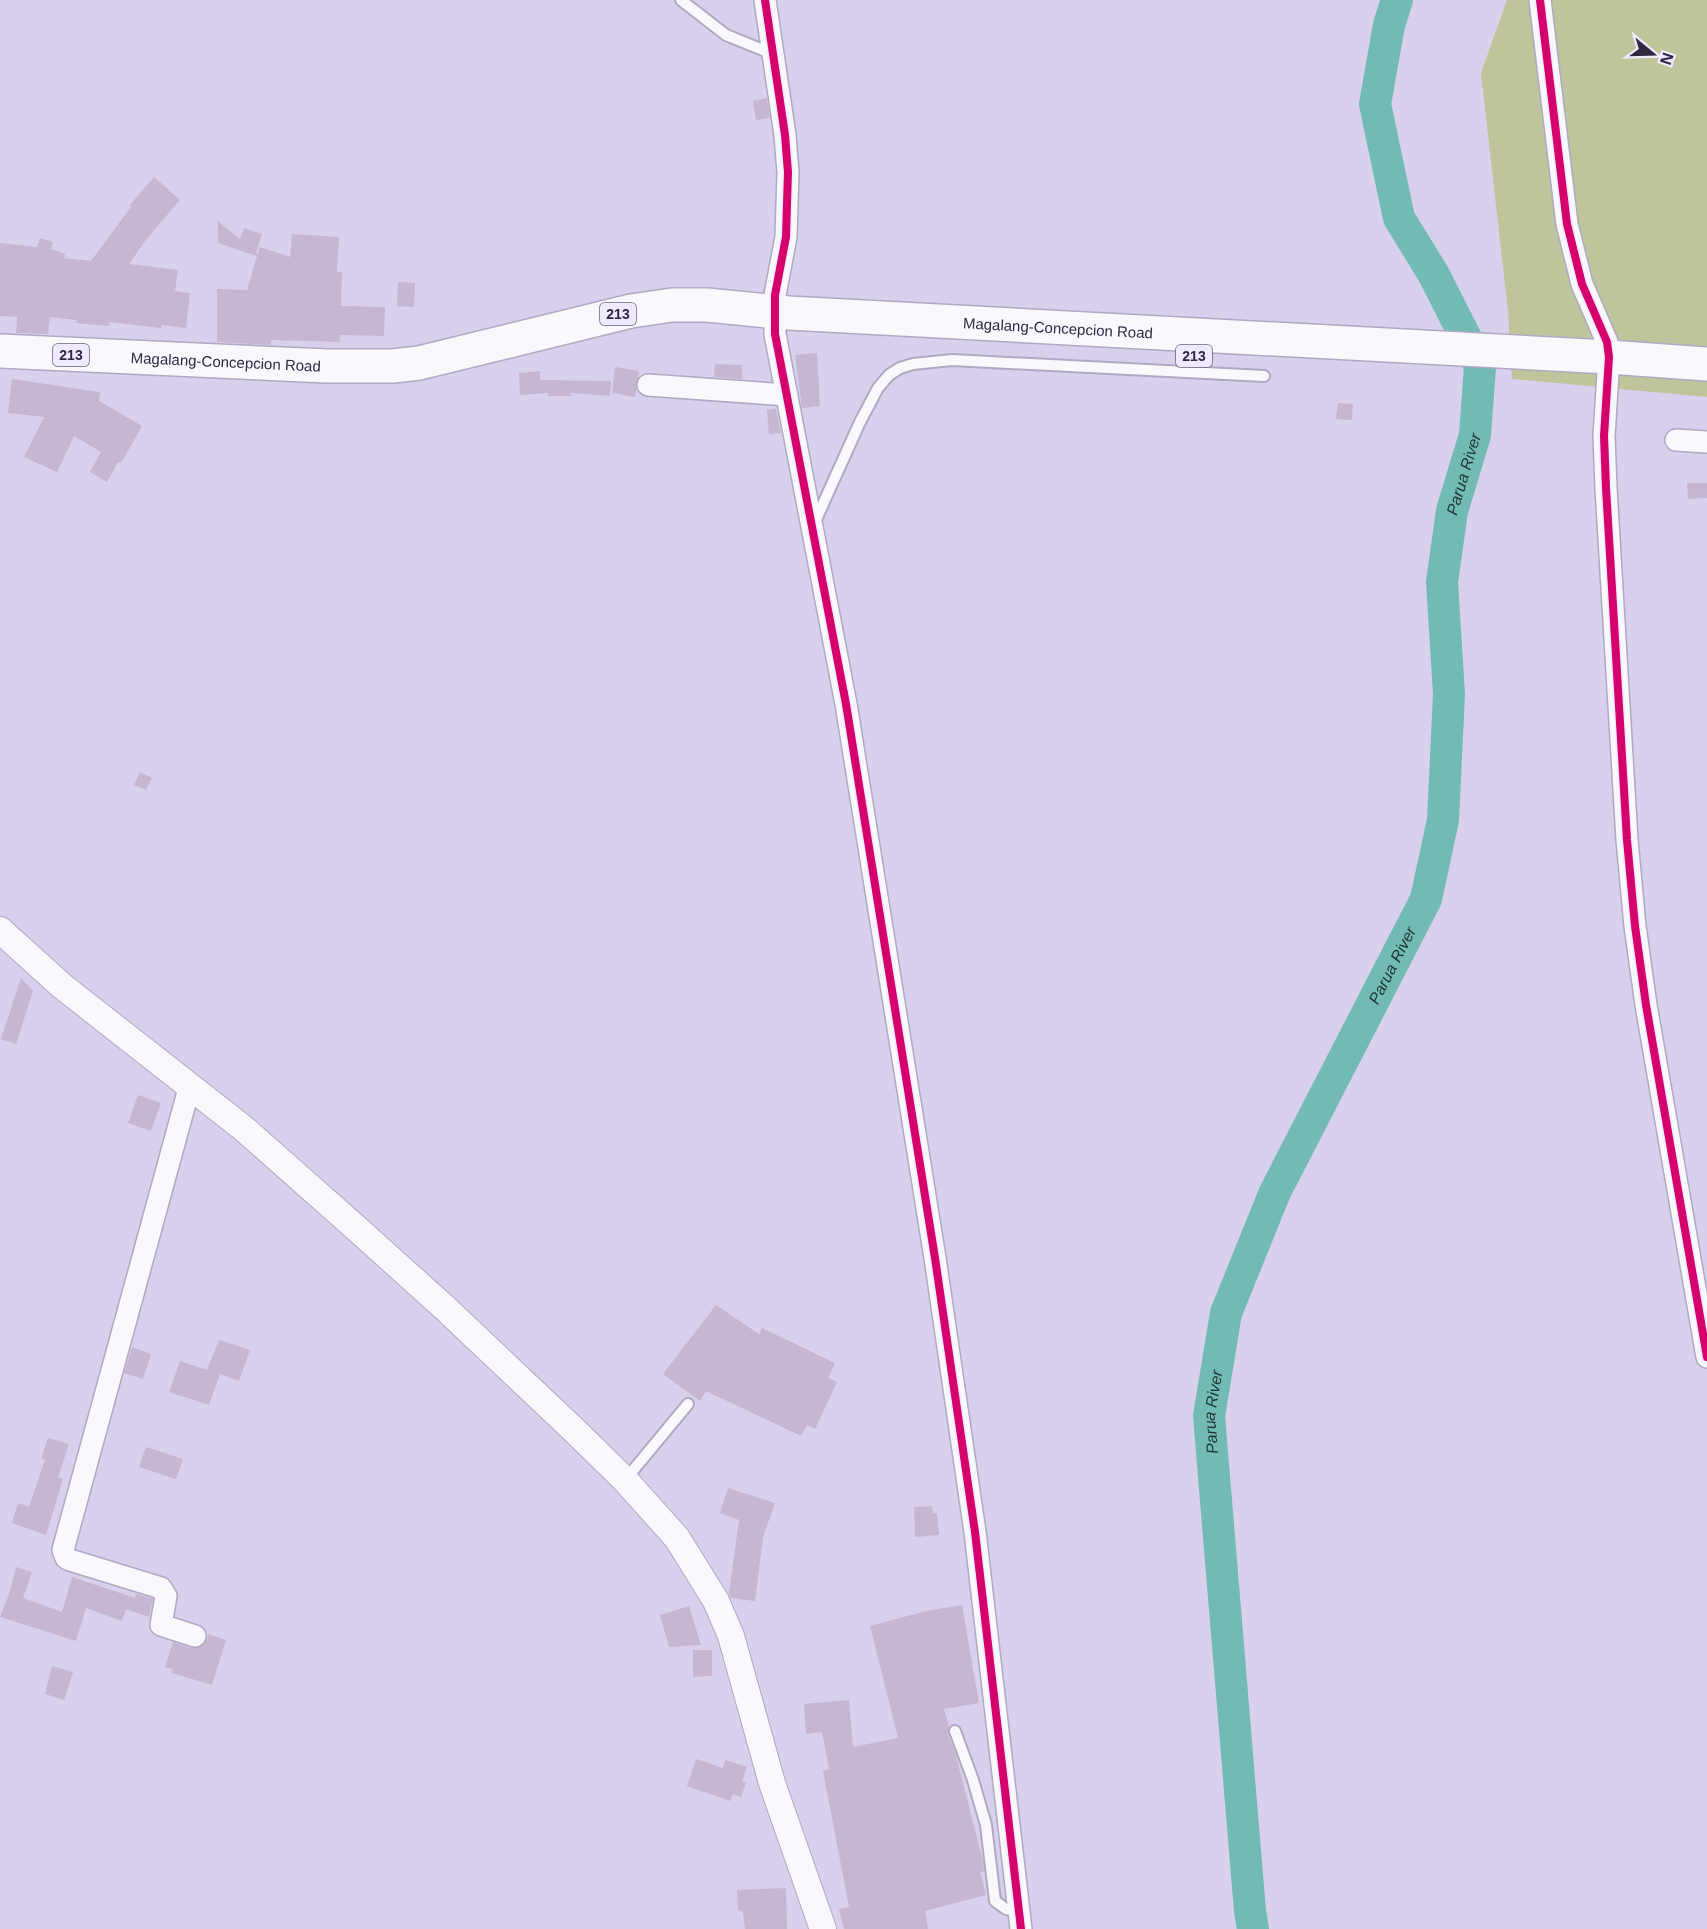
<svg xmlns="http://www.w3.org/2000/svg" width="1707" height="1929" viewBox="0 0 1707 1929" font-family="Arial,sans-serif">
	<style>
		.grass { fill: #bfc49b }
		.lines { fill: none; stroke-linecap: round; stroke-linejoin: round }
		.river { stroke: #71bbb4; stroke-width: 32 }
		.building { fill: #c5b7d2 }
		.service-casing { stroke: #b0a9c2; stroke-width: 14 }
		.minor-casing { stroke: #b0a9c2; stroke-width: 24 }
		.tertiary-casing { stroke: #b0a9c2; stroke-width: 28 }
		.primary-casing { stroke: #b0a9c2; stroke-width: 36 }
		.service { stroke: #f9f8fc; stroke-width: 10 }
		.minor { stroke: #f9f8fc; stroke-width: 21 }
		.tertiary { stroke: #f9f8fc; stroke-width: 26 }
		.primary { stroke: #f9f8fc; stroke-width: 33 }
		.cycleway-casing { stroke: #efeaff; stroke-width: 11 }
		.cycleway { stroke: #d6006c; stroke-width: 8 }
		.labels { text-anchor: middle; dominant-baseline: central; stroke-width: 6; stroke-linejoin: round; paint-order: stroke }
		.shield { fill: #efeaff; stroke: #69627b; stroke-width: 1.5 }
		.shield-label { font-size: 14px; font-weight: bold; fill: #302842 }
		.street-label { font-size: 15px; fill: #302842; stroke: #efeaff }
		.water-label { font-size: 16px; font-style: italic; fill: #1e3630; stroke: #efeaff }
	</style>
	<rect width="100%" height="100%" fill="#d8d0ec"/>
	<!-- grass -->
	<path class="grass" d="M1507,0H1707V397L1512,379L1508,311L1481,73Z"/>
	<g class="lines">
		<!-- river -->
		<path class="river" id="s1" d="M1253,1929L1250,1911L1209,1416L1226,1313L1275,1192L1426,899L1443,820L1449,694L1442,582L1452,511L1475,435L1480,366L1434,275L1399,218L1375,104L1389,25L1397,0"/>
	</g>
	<!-- building -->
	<g class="building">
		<path d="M767,98L770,118L756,120L753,101Z"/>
		<path d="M154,177L180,200L145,241L129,264L178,270L175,291L190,293L186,328L161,325V328L109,322V326L76,323L77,320L50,317L48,334L16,333L17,317L0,316V243L37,247L40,238L53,242L51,249L65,254L64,258L91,261L131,207L129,206Z"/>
		<path d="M218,221L240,239L244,228L262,234L256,253L258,254L260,247L290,257L292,234L339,237L337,272H342L341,306L385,307L384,336L340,335V342L271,340V345L217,342V289L247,290L257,256L218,243Z"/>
		<path d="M398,282L415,283L414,307L397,306Z"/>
		<path d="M817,353L820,406L802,408L795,355Z"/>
		<path d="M715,364L742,365V379L714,377Z"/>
		<path d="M615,367L639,371L635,397L612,393Z"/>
		<path d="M540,371V380L611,381L610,396L571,393V396H548V393L520,395L519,373Z"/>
		<path d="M12,379L100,392L99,401L142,426L121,463L118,462L107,482L90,472L101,452L74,436L57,472L24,457L44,417L8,413Z"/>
		<path d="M1338,403L1353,404L1352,420L1336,419Z"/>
		<path d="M776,409L781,433L769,434L767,410Z"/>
		<path d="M1687,483H1707V498L1688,499Z"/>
		<path d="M140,772L152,778L146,790L134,785Z"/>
		<path d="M21,978L33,991L16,1044L1,1039Z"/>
		<path d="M138,1095L161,1103L151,1131L128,1123Z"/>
		<path d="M716,1305L759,1334L762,1328L835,1363L828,1378L837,1382L815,1429L807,1425L801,1436L706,1391L700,1401L663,1374Z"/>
		<path d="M219,1340L250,1350L239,1381L220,1374L209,1405L169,1392L180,1361L207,1370Z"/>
		<path d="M132,1347L151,1354L143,1379L124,1373Z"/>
		<path d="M48,1438L69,1444L58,1477L63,1479L46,1535L12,1523L18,1503L29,1507L45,1460L41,1459Z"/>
		<path d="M146,1447L183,1459L176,1479L139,1467Z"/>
		<path d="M728,1488L775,1503L763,1537L755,1601L731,1598L729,1593L739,1520L720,1513Z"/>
		<path d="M932,1506L933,1513H937L939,1535L915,1537L914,1507Z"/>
		<path d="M16,1567L32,1572L23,1598L62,1612L72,1577L135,1598L136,1594L153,1599L149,1617L126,1609L122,1621L86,1608L76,1641L0,1617L9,1594Z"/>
		<path d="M962,1605L979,1703L944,1709L949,1727L948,1734L956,1756L983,1861L984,1872H980L986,1895L925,1911L928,1929H844L839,1909L849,1907L823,1771L829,1769L822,1732L806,1734L804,1704L849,1700L853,1747L898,1738L870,1626L926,1611Z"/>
		<path d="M689,1606L701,1645L669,1647L660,1615Z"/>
		<path d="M208,1634L226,1640L212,1685L172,1673L173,1669L165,1667L173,1642L191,1648H198L207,1640Z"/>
		<path d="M693,1650H712V1676L693,1677Z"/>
		<path d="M52,1666L73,1672L64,1700L45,1694Z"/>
		<path d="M696,1759L723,1768L725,1760L747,1767L742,1782L746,1783L741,1797L733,1794L730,1801L687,1786Z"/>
		<path d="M786,1888L787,1929H745L743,1912L738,1910L737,1890Z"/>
	</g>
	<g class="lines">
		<!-- service casing -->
		<g class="service-casing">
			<g id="service">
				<path d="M681,0L726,35L773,54"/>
				<path d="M814,524L860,422L878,388L889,375L900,368L913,364L952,360L1264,376"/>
				<path d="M625,1480L688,1404"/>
				<path d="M955,1731L973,1780L986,1825L995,1901L1006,1909L1018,1911"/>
			</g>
		</g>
		<!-- minor casing -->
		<g class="minor-casing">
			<g id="minor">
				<path d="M765,0L785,135L788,172L786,237L775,295V334L846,704L935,1258L975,1532L1021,1929"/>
				<path d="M1540,0L1567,224L1582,284L1607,342L1609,357L1604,436L1606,488L1627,840L1635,926L1646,1005L1707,1357"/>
				<path d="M648,385L787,395"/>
				<path d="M1676,440L1707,442"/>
				<path d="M190,1085L63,1550L66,1558L70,1560L161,1588L166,1596L161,1625L195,1636"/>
			</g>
		</g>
		<!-- tertiary casing -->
		<g class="tertiary-casing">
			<path id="tertiary" d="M0,930L62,986L243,1128L355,1227L445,1308L575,1431L625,1480L677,1538L716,1601L731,1636L772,1783L823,1929"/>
		</g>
		<!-- primary casing -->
		<g class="primary-casing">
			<g id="primary">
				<path id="s2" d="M0,351L327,366H393L419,363L631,311L672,305H707L789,313L1609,357L1707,364"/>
			</g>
		</g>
		<!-- service -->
		<use href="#service" class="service"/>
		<!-- minor -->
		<use href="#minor" class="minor"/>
		<!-- tertiary -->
		<use href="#tertiary" class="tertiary"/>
		<!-- primary -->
		<use href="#primary" class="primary"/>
		<!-- cycleway casing -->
		<g class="cycleway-casing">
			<g id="cycleway">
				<path d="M765,0L785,135L788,172L786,237L775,295V334L846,704L935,1258L975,1532L1021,1929"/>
				<path d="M1540,0L1567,224L1582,284L1607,342L1609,357L1604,436L1606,488L1627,840L1635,926L1646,1005L1707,1357"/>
			</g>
		</g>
		<!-- cycleway -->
		<use href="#cycleway" class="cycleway"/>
	</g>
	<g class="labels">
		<!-- shield labels -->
		<g class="shield">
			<rect x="600" y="303" width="36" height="22" rx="4.5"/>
			<rect x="53" y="344" width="36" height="22" rx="4.5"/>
			<rect x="1176" y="345" width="36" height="22" rx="4.5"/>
		</g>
		<g class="shield-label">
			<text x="618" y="314">213</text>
			<text x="71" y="355">213</text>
			<text x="1194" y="356">213</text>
		</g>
		<!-- street labels -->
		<g class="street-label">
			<text stroke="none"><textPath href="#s2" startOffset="1066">Magalang-Concepcion Road</textPath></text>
			<text stroke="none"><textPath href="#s2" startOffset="226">Magalang-Concepcion Road</textPath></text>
		</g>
		<!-- water labels -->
		<g class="water-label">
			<text stroke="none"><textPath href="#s1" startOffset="1509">Parua River</textPath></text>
			<text stroke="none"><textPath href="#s1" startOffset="1005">Parua River</textPath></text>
			<text stroke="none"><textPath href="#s1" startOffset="519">Parua River</textPath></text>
		</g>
	</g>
	<!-- north arrow -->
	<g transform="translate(1653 54) rotate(109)" stroke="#efeaff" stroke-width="4.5" paint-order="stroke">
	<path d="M0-4.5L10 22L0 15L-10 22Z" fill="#302842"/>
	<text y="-9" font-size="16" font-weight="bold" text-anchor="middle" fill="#302842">N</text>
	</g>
</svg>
